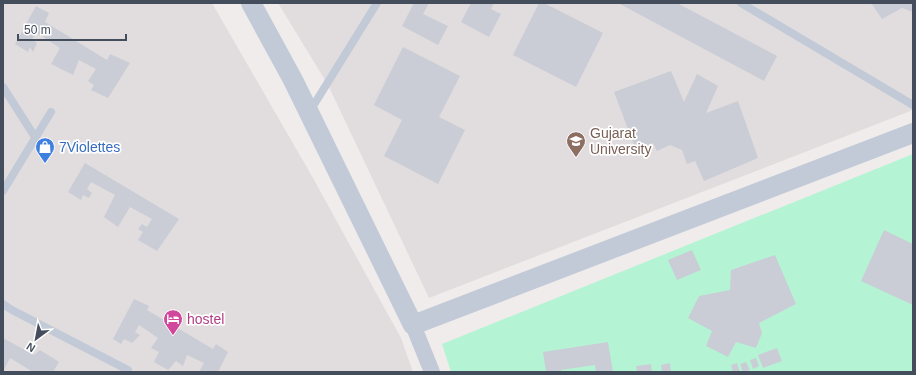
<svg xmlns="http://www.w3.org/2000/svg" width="916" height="375" viewBox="0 0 916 375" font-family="Arial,sans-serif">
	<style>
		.education { fill: #e1ddde }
		.green { fill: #b4f4d4 }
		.building { fill: #cacdd5 }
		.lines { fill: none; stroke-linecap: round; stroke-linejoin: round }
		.service { stroke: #c1cad6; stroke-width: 8 }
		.minor { stroke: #c1cad6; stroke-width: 16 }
		.tertiary { stroke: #c1cad6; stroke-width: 20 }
		.labels { text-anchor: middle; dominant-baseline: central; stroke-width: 3.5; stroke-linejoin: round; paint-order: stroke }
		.education-label { font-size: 14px; fill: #785e54; stroke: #fff; text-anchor: start }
		.shop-label { font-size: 14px; fill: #366cbe; stroke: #fff; text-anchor: start }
		.hotel-label { font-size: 14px; fill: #b23c85; stroke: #fff; text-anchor: start }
	</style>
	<rect width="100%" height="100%" fill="#f0ecec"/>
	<!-- education -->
	<g class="education">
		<path d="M3,3H212L313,178L401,338L413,372H3Z"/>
		<path d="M278,3H913V110L429,298L328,85Z"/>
	</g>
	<!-- green -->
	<path class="green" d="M913,154V372H451L442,344Z"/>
	<!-- building -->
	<g class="building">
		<path d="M414,3H429L423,14L448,26L438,45L402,26Z"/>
		<path d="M471,3H494L491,9L501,14L489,37L461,22Z"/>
		<path d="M539,3H544L603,33L576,87L513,55Z"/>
		<path d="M618,3H677L777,56L764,81Z"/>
		<path d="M871,3H913V12L902,8L882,19Z"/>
		<path d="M36,6L49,13L45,22L107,60L110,54L130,63L108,98L91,90L94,85L88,81L96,69L79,60L73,75L51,64L60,48L37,33L32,39L37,43L33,52L30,47L28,52L15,44Z"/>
		<path d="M403,47L460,76L439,117L465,130L438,184L384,156L402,120L374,105Z"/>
		<path d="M671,71L684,102L697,74L718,86L706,113L738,101L758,158L704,181L695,161L687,164L682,150L670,145L657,151L653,143L636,150L614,92Z"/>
		<path d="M85,163L179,219L157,251L138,240L143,232L138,229L142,224L147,227L152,219L130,207L118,227L104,217L115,195L91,182L87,189L92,193L89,198L83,195L81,200L68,192Z"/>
		<path d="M884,230L913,244V305L861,281Z"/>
		<path d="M692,250L701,270L677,280L668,260Z"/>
		<path d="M775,255L796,304L759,323L762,333L756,348L736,342L728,357L706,346L712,331L688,318L699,296L730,290L731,270Z"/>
		<path d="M134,299L149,306L147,310L213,349L216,344L228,352L218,372H199L204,363L187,355L183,366L176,361L168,370L154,362L159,352L151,348L158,338L139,325L135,332L140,335L132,343L124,339L121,344L113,339Z"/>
		<path d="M3,338L34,355L40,350L59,362L53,372H33L10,358L3,372Z"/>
		<path d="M608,342L613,372H596L595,365L561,370L562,372H546L543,352Z"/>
		<path d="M777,348L782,361L763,368L758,355Z"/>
		<path d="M756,358L759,366L753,369L750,360Z"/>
		<path d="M746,362L750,370L743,372L740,364Z"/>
		<path d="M670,363L671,372H662L661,365Z"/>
		<path d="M737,363L740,372H733L731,365Z"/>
		<path d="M651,364L652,372H637L636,366Z"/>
	</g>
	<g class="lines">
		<!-- service -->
		<g class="service">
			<path d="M741,3L913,105"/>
			<path d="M3,87L35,137"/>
			<path d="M310,111L377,3"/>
			<path d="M3,191L51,112"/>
			<path d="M3,304L12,310L128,370L127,372"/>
		</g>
		<!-- minor -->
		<path class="minor" d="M413,325L432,372"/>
		<!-- tertiary -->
		<path class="tertiary" d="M251,3L293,80L413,325L913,133"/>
	</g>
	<!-- icons -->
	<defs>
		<g id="university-pin" transform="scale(1)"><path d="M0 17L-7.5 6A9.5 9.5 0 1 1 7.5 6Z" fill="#8d6e63" stroke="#fff"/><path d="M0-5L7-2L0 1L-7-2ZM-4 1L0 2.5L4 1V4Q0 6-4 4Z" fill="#fff"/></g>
		<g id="shop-pin" transform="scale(1)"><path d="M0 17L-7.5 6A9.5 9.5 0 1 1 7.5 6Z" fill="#3f7fe0" stroke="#fff"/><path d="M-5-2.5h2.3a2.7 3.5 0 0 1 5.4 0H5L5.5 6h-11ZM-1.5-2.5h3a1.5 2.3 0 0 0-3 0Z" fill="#fff"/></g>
		<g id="hotel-pin" transform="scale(1)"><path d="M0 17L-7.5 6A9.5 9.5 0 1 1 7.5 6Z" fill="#d1479c" stroke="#fff"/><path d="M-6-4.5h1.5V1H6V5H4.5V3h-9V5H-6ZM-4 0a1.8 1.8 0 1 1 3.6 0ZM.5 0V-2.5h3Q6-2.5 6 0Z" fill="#fff"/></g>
	</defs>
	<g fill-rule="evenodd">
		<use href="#university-pin" x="576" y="141"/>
		<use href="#shop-pin" x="45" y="147"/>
		<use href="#hotel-pin" x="173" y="319"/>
	</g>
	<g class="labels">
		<!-- education labels -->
		<g class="education-label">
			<text x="590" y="133">Gujarat<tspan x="590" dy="16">University</tspan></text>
		</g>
		<!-- shop labels -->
		<g class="shop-label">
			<text x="59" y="147">7Violettes</text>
		</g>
		<!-- hotel labels -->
		<g class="hotel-label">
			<text x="187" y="319">hostel</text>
		</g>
	</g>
	<!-- border -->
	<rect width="916" height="375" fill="none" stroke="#434d5c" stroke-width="8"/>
	<!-- north arrow -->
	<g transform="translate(36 339) rotate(212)" stroke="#ffffff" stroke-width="3" paint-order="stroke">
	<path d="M0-3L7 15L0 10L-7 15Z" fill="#434d5c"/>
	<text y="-6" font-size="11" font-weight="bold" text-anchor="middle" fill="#434d5c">N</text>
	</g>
	<!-- scale -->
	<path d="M18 34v6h108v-6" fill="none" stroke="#434d5c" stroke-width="2"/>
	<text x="24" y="34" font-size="12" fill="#434d5c" stroke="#ffffff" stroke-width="3" paint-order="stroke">50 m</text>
</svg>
